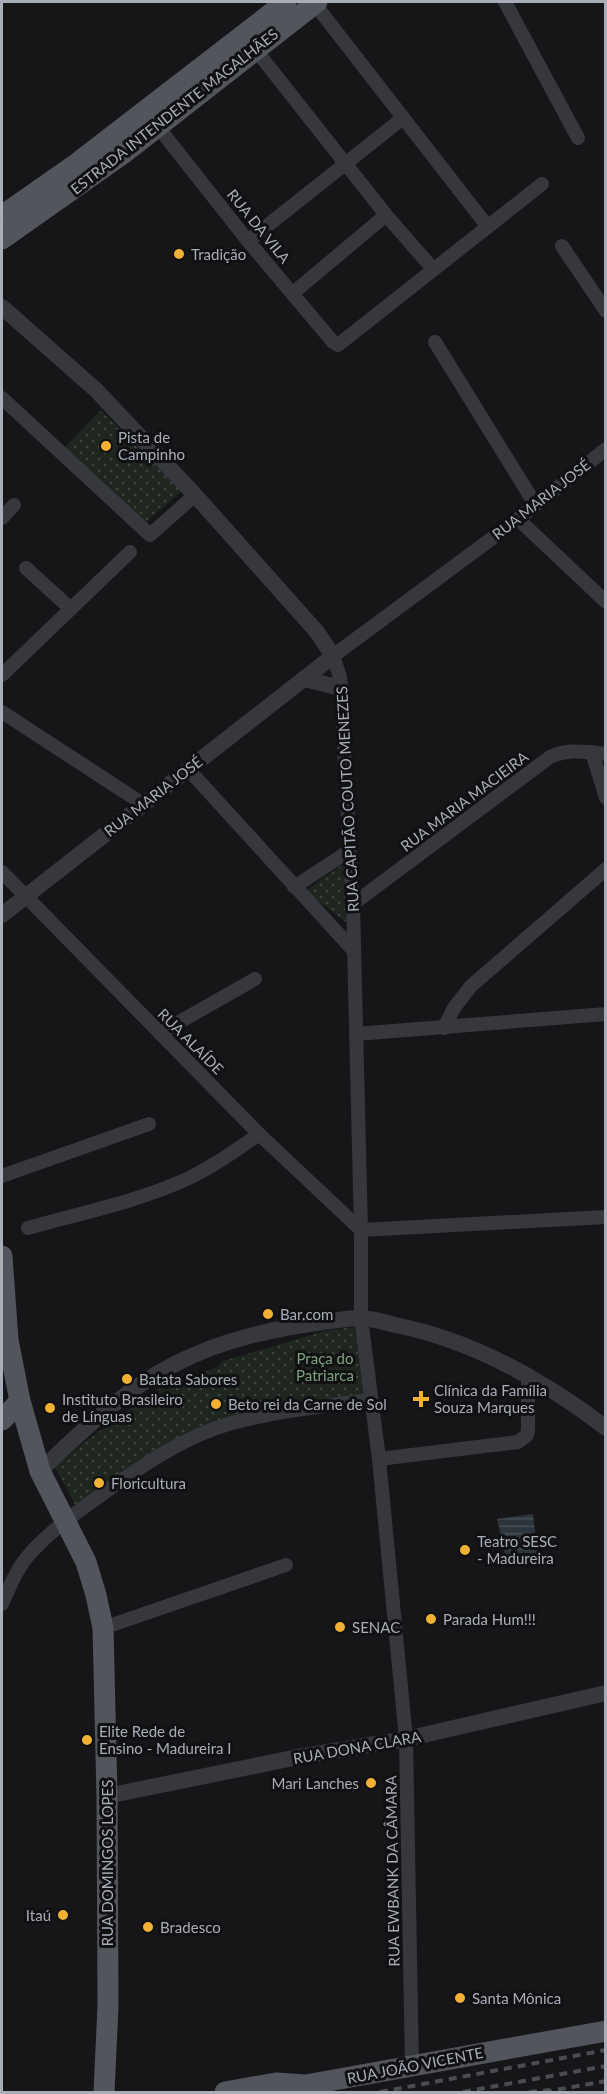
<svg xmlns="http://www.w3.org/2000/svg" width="607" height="2094" viewBox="0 0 607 2094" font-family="Lato,sans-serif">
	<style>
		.park { fill: url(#park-dots) }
		.water { fill: url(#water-rules) }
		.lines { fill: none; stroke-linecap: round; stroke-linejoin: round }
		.minor { stroke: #37383d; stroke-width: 14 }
		.tertiary { stroke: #37383d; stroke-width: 16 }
		.primary { stroke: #53555c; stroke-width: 21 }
		.rail { stroke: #4a4c52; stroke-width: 4; stroke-dasharray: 8 6; stroke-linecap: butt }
		.poi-dot { fill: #f2b134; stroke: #111113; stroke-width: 2 }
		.labels { text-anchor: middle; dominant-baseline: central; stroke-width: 6; stroke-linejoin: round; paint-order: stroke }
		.street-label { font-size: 15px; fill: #a8adb8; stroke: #111113 }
		.poi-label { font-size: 15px; fill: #a8adb8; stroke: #111113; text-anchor: start }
		.park-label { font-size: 15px; fill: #7fa381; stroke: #111113 }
	</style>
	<defs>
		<pattern id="park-dots" width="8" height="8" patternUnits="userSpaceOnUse" patternTransform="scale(1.5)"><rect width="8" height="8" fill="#1e261f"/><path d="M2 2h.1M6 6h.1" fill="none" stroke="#3c433d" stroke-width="1.8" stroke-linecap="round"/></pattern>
		<pattern id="water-rules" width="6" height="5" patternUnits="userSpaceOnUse" patternTransform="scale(1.5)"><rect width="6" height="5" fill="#2c353c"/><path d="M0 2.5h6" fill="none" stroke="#485056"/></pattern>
	</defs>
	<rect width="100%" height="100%" fill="#161618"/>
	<!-- park -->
	<g class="park">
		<path d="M101,410L183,490L145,523L63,449Z"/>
		<path d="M345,863L346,922L305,891Z"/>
		<path d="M354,1327L366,1395L223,1421L77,1508L55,1467L86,1441L163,1385L164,1391L181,1381L218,1367L223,1361L325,1331Z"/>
	</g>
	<!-- water -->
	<path class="water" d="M533,1514L538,1559L507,1563L497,1519Z"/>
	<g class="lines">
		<!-- minor -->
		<g class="minor">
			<path d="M505,2L578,138"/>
			<path d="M314,3L488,227"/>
			<path d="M255,49L386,215L433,269"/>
			<path d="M158,127L248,241L333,342L338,345L542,184"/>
			<path d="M248,241L403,118"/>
			<path d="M562,246L606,311"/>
			<path d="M293,293L386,215"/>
			<path d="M435,342L535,504"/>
			<path d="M2,398L150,535L195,495"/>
			<path d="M2,518L14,505"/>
			<path d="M518,519L606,602"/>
			<path d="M26,568L71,609"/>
			<path d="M2,675L130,552"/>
			<path d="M2,712L143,804"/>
			<path d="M592,752L606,798"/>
			<path d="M188,769L354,951"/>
			<path d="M2,872L259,1134L361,1230L606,1217"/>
			<path d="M294,887L349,851"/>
			<path d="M353,904L550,757C568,748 586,752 606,754"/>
			<path d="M444,1028L454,1008L471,986L606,869"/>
			<path d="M160,1033L255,979"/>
			<path d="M356,1034L606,1014"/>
			<path d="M2,1176L149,1124"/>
			<path d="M28,1228C81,1213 140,1201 189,1178C214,1166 237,1150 259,1134"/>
			<path d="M379,1459L518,1442L527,1435L528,1430V1375"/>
			<path d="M2,1604C9,1588 16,1570 28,1556C47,1534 70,1517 94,1500C136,1470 181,1437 232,1423C278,1411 324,1406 371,1400"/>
			<path d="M103,1628L286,1565"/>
			<path d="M412,2066L406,1739L379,1459L361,1318V1230L353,904L340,677L333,656L518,519L606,449"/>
		</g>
		<!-- tertiary -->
		<g class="tertiary">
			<path d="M2,307L96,390L195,495L317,632L333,656L2,915"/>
			<path d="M304,679L341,688"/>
			<path d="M40,1471C81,1432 123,1390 175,1364C221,1340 272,1329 323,1322C335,1321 347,1318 359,1318C371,1318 384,1322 395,1325C472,1340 543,1380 606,1428"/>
			<path d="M107,1796L298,1757L406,1739L606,1693"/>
		</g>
		<!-- primary -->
		<g class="primary">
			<path d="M2,216L76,164L286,2"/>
			<path d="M2,239L124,153L317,2"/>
			<path d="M2,1256L8,1340L20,1401L40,1471L86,1562L96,1595L103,1628L107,1796L108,2006L104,2092"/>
			<path d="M2,1420L20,1401"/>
			<path d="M225,2092L276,2083L306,2085L606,2031"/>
		</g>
		<!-- rail -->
		<g class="rail">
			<path d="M380,2092L606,2050"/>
			<path d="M463,2092L606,2066"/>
			<path d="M529,2092L550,2090"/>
			<path d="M544,2092L606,2081"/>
		</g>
	</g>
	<!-- markers -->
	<g class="poi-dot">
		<circle cx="179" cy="254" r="6"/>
		<circle cx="106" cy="446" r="6"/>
		<circle cx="268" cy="1314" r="6"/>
		<circle cx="127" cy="1379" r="6"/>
		<path d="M418 1390h6v6h6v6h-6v6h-6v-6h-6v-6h6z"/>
		<circle cx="216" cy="1404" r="6"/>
		<circle cx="50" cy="1408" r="6"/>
		<circle cx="99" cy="1483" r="6"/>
		<circle cx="465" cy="1550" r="6"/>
		<circle cx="431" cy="1619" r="6"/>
		<circle cx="340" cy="1627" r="6"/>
		<circle cx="87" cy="1740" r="6"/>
		<circle cx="371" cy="1783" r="6"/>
		<circle cx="63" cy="1915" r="6"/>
		<circle cx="148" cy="1927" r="6"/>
		<circle cx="460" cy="1998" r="6"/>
	</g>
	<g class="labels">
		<!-- street labels -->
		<g class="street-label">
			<text transform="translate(174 111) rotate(-38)">ESTRADA INTENDENTE MAGALHÃES</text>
			<text transform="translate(259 226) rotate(51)">RUA DA VILA</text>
			<text transform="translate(541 499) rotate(-38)">RUA MARIA JOSÉ</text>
			<text transform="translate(153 796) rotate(-38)">RUA MARIA JOSÉ</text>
			<text transform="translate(347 799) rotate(-93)">RUA CAPITÃO COUTO MENEZES</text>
			<text transform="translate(464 801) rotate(-37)">RUA MARIA MACIEIRA</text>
			<text transform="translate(191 1041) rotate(45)">RUA ALAÍDE</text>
			<text transform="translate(357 1747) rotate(-10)">RUA DONA CLARA</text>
			<text transform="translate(107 1863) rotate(-90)">RUA DOMINGOS LOPES</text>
			<text transform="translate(392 1871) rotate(-91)">RUA EWBANK DA CÂMARA</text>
			<text transform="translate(415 2065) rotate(-11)">RUA JOÃO VICENTE</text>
		</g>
		<!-- poi labels -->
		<g class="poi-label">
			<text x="191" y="254">Tradição</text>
			<text x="118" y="437">Pista de<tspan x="118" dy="17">Campinho</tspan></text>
			<text x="280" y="1314">Bar.com</text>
			<text x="139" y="1379">Batata Sabores</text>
			<text x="434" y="1390">Clínica da Família<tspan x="434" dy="17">Souza Marques</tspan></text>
			<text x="62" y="1399">Instituto Brasileiro<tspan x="62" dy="17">de Línguas</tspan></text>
			<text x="228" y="1404">Beto rei da Carne de Sol</text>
			<text x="111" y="1483">Floricultura</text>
			<text x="477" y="1541">Teatro SESC<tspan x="477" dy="17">- Madureira</tspan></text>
			<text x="443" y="1619">Parada Hum!!!</text>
			<text x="352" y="1627">SENAC</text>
			<text x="99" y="1731">Elite Rede de<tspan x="99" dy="17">Ensino - Madureira I</tspan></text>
			<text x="359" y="1783" text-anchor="end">Mari Lanches</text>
			<text x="51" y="1915" text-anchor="end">Itaú</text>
			<text x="160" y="1927">Bradesco</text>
			<text x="472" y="1998">Santa Mônica</text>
		</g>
		<!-- park labels -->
		<g class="park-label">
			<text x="325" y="1358">Praça do<tspan x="325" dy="17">Patriarca</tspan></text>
		</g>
	</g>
	<!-- border -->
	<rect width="607" height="2094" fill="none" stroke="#a8adb8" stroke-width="6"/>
</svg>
